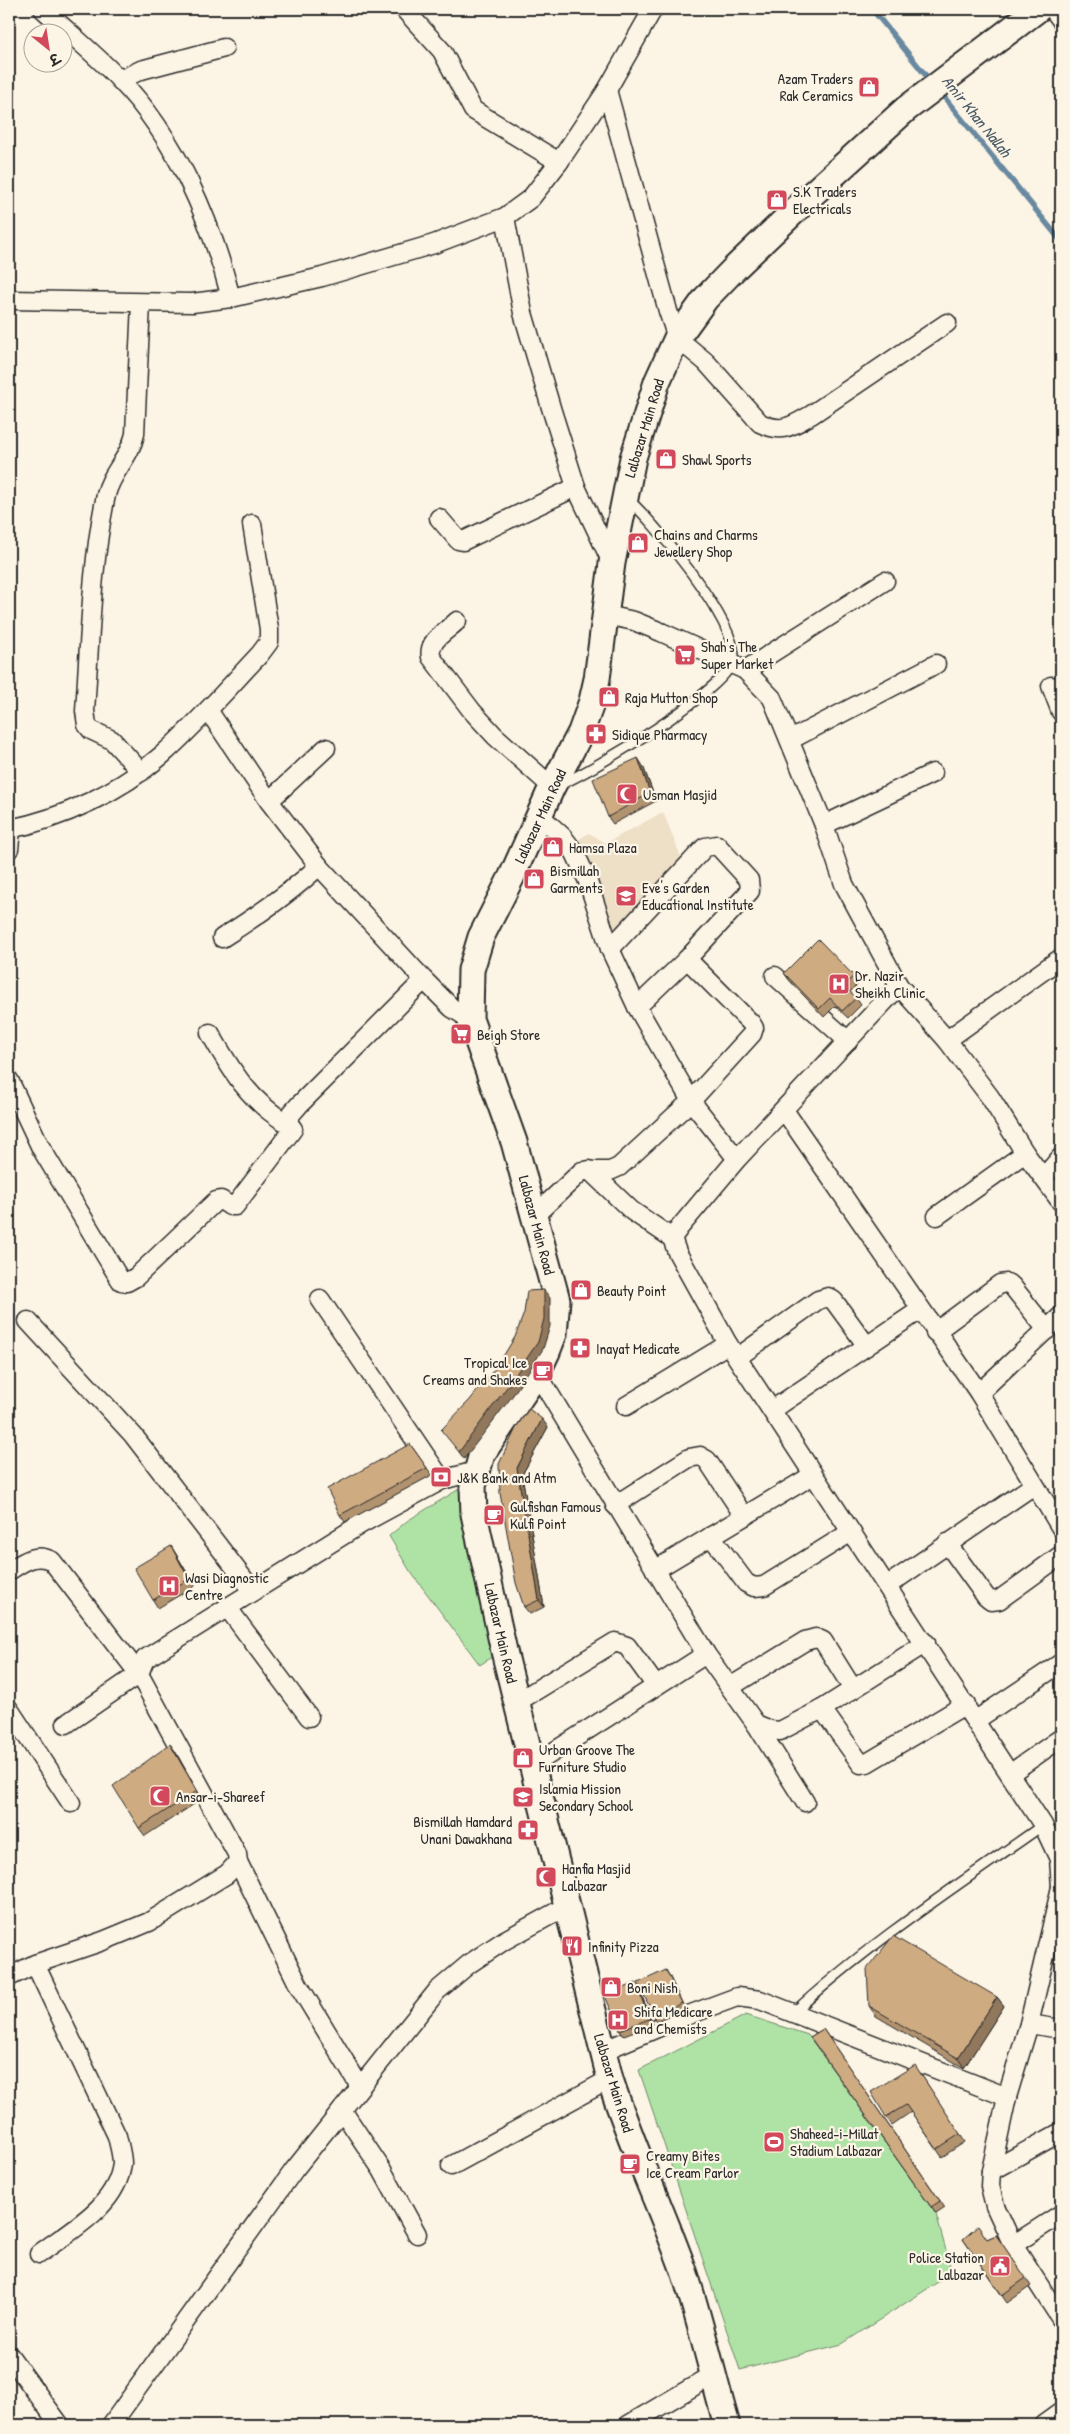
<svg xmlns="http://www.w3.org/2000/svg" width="1070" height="2434" viewBox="0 0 1070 2434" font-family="'Patrick Hand','Playpen Sans Deva',sans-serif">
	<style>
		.built { fill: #eedfc7 }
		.green { fill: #afe3a5; stroke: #6d8768 }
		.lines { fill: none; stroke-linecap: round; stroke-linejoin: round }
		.stream { stroke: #6989a1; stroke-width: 5.5 }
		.service-casing { stroke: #2b2b2b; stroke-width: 12 }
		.minor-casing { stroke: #2b2b2b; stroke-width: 21 }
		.secondary-casing { stroke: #2b2b2b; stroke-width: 29 }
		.service { stroke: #fcf5e5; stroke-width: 9 }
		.minor { stroke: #fcf5e5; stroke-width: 18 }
		.secondary { stroke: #fcf5e5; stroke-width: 25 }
		.wall { fill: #b29370; stroke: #2b2b2b }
		.shaded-wall { fill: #91785b; stroke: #2b2b2b }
		.building { fill: #cfab82; stroke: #2b2b2b }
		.labels { text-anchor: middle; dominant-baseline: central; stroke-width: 4.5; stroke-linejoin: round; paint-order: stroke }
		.poi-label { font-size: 15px; fill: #2b2b2b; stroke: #fcf5e5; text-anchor: start }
		.street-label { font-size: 15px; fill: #2b2b2b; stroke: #fcf5e5 }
		.water-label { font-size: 16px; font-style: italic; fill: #4a5a66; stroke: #fcf5e5 }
	</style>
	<rect width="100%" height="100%" fill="#fcf5e5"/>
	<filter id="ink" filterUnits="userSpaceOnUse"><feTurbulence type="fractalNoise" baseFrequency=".02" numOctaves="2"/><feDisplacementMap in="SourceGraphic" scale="10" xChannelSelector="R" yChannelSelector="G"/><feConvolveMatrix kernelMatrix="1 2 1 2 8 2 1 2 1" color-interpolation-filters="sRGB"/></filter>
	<g filter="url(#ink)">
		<!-- built -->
		<path class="built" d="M663,812L683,862L616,931L579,839L589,833L606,843Z"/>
		<!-- green -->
		<g class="green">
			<path d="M464,1486L499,1652L480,1665L410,1571L389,1536L407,1521Z"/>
			<path d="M746,2015L808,2035L936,2214L952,2273L842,2344L740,2370L639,2070Z"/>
		</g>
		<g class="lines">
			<!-- stream -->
			<g class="stream">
				<path d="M872,9L932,83"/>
				<path d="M940,92L1061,241"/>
			</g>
			<!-- service casing -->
			<g class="service-casing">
				<g id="service">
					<path d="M559,785C589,773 734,686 734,657C735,620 655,523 627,498"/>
					<path d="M792,2014C869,1943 958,1885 1043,1825"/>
				</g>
			</g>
			<!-- minor casing -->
			<g class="minor-casing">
				<g id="minor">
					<path d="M43,9C68,32 95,54 119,79C176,137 211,221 231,298"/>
					<path d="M404,9L442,51L473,110L559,162"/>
					<path d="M1053,9L1061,20"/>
					<path d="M120,80L141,70L224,48"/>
					<path d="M607,90L668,311L677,338L706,362L760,423C782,434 792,426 811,415L947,323"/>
					<path d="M505,217L523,313L552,411L576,487L612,563"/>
					<path d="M9,300L192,303L231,298L322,277L434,244L505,217L531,198L559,162L607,90L653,9"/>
					<path d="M439,518L458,540L463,541L576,487"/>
					<path d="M606,615L634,621L661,632L745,670L772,698L824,825L844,884L899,986L947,1040L990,1097L1025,1153L1061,1202"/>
					<path d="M457,621C447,631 427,641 431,657L472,711L495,736L552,787"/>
					<path d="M745,670L885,581"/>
					<path d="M1051,686L1061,712"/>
					<path d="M208,710L269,801L319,866L424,980L452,1008L470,1019"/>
					<path d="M790,740L936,664"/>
					<path d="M141,772L112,740L91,730L87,725L85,711C90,640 91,566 106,495C111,472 130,458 135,434L141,303"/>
					<path d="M269,801L326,748"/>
					<path d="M540,816L563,837L575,853L587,879L610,949L637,1007L691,1101L737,1159"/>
					<path d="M824,825L933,773"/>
					<path d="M9,829C62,819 121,791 162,755C197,724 228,688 260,654L269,642V629L252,524"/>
					<path d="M9,849L11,829"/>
					<path d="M222,938C257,916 289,894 319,866"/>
					<path d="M610,949L705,847L717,845L749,880L750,891L687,959L637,1007"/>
					<path d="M775,976L848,1041"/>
					<path d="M899,986L737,1159L680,1227L672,1238L677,1252L728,1344L1043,1825L1059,1859L1061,1887"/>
					<path d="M210,1033C231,1070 250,1102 287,1123"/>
					<path d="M947,1040L1061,958"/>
					<path d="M9,1080L41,1148L116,1273L121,1281L127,1282L136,1277L216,1201L221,1200L230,1206H235L293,1129L286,1120L299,1105L424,980"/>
					<path d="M784,1110L979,1393L1061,1528"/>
					<path d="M589,1170L632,1211L672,1238"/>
					<path d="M1044,1177L1061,1157"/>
					<path d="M535,1215L582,1171H610L619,1167L691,1101L752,1034L754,1028L751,1023L687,959"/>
					<path d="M937,1216L1025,1153"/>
					<path d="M320,1299L442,1480"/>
					<path d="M28,1321L133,1435L253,1591"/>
					<path d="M935,1332L1000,1284L1007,1283L1012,1286L1047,1330"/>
					<path d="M738,1357L818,1300L828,1297L834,1301L867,1346"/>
					<path d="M537,1373L706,1654L756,1724L770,1730L780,1731L822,1709L926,1643"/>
					<path d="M979,1393L1061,1316"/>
					<path d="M626,1406L728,1344"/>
					<path d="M772,1410L920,1310"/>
					<path d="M615,1505L689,1458L700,1456L707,1460L744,1516"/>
					<path d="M711,1536L746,1583L754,1587L764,1586L851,1532"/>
					<path d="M947,1543L986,1597L991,1601L999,1600L1061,1555"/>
					<path d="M655,1570L813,1475"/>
					<path d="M9,1571C23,1562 36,1552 52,1561L139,1674L237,1854L238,1862L299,1986L359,2085"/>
					<path d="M888,1585L1034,1485"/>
					<path d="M227,1607L309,1717"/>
					<path d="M730,1687L805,1641L816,1638L823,1641L853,1689"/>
					<path d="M517,1702L615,1642L627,1646L656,1686"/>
					<path d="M9,1709L71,1803"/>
					<path d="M822,1709L861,1764L867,1763L966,1704"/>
					<path d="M976,1720L1061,1663"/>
					<path d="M66,1724L139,1674L145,1659L361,1524L442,1480L476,1471"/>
					<path d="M756,1724L805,1802"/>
					<path d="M533,1765L706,1654"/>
					<path d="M1011,1773L1061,1738"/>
					<path d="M1061,1887L1029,2024L1007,2097L991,2171L990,2186L995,2206L1013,2245L1061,2319"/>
					<path d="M35,1964L117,2136C119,2145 122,2155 122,2163C118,2206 69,2231 39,2254"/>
					<path d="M9,1977L35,1964L103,1941L149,1922L227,1874L238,1862"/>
					<path d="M1029,2024L1061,2029"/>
					<path d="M603,2051L683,2017L737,1997L760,2000L1007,2097"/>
					<path d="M342,2110L382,2170L417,2234"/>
					<path d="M451,2166L610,2079"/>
					<path d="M991,2171L1061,2132"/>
					<path d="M1013,2245L1061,2214"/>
					<path d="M9,2355L60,2425"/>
					<path d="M111,2425L294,2170L437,1991L469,1964L505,1940L567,1906"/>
					<path d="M628,2425L713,2375"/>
					<path d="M1043,2425L1061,2412"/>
				</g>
			</g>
			<!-- secondary casing -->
			<g class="secondary-casing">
				<path id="secondary" d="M727,2425C712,2374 701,2322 684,2271C661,2207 631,2145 610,2079L504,1651L474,1514L473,1486L482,1454L537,1373L547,1352L554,1334L557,1300L514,1142L470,1019L471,970L481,937L512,876L552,787L581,732L592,701L597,679L612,563L633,458L657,382L677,338L706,298L735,268L809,197L906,109L1038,9"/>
			</g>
			<!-- service -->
			<use href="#service" class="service"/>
			<!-- minor -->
			<use href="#minor" class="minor"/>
			<!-- secondary -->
			<use href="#secondary" class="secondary"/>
		</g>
		<!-- wall -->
		<g class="wall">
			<path d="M643,766L656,801L613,824L608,817Z"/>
			<path d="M784,973L854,976L859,983L850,992L856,998L861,1005L848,1018L835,1006L824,1017L789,980Z"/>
			<path d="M517,1426L548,1427L522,1475L544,1607L530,1614L524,1607Z"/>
			<path d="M410,1444L432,1475L345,1522L340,1515Z"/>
			<path d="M171,1546L195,1586L158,1608L153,1600Z"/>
			<path d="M170,1744L175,1751L202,1799L145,1836L139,1828Z"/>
			<path d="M666,1970L669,1975L685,2009L657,2021L654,2016Z"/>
			<path d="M639,1989L653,2024L624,2035L620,2030Z"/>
			<path d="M997,1997L1004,2006L964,2068L876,2016L869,2006Z"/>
			<path d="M823,2029L945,2208L936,2214L810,2037Z"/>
			<path d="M920,2073L965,2142L942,2157L911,2112L892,2125L886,2117Z"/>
			<path d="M996,2235L1031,2286L1007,2303L963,2239H987Z"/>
		</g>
		<!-- shaded-wall -->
		<g class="shaded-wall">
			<path d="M638,758L643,766L656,801L650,793Z"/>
			<path d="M544,1290L550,1298V1326L543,1349L513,1395L464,1459L459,1452Z"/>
			<path d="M542,1419L548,1427L522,1475L544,1607L539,1600L517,1468Z"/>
			<path d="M171,1546L176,1554L195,1586L189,1579Z"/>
			<path d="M170,1744L175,1751L202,1799L197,1791Z"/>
			<path d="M636,1983L639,1989L653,2024L649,2019Z"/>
			<path d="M997,1997L1004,2006L964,2068L958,2058Z"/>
		</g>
		<!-- building -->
		<g class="building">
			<path d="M638,758L650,793L608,817L593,779Z"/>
			<path d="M818,939L854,976L844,985L856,998L842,1011L830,998L819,1009L784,973Z"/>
			<path d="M544,1290V1319L538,1342L507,1387L459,1452L441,1430L470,1400L499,1363L515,1337L524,1313L527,1291Z"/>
			<path d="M529,1409L542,1419L517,1468L539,1600L524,1607L516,1583L500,1493L499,1464L517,1426Z"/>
			<path d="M410,1444L427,1468L340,1515L327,1489Z"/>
			<path d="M171,1546L189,1579L153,1600L134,1568Z"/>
			<path d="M170,1744L197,1791L139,1828L113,1786Z"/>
			<path d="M893,1936L997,1997L958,2058L869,2006L867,1969Z"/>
			<path d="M666,1970L682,2003L654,2016L638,1983Z"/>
			<path d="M636,1983L649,2019L620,2030L605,1996Z"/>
			<path d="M823,2029L940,2201L931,2207L810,2037Z"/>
			<path d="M915,2065L960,2134L937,2149L906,2105L886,2117L871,2092Z"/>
			<path d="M978,2226L987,2239L996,2235L1026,2278L1002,2295L963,2239Z"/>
		</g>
	</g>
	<!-- icons -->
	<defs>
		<g id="shop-square" transform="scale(1.125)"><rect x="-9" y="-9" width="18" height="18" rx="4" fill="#d1495b" stroke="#fcf5e5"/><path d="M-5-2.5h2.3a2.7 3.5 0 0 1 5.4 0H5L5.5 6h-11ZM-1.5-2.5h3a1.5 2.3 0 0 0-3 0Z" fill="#fff"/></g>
		<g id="supermarket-square" transform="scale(1.125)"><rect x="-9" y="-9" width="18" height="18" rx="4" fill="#d1495b" stroke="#fcf5e5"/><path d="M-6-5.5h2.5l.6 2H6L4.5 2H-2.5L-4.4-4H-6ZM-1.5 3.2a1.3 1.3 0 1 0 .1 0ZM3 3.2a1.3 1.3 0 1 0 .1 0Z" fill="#fff"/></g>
		<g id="pharmacy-square" transform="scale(1.125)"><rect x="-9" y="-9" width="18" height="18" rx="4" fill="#d1495b" stroke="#fcf5e5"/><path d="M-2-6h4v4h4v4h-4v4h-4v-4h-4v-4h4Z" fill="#fff"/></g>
		<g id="mosque-square" transform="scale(1.125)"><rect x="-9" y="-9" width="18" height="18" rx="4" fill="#d1495b" stroke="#fcf5e5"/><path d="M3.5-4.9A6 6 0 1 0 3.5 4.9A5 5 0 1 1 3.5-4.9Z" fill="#fff"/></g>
		<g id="school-square" transform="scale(1.125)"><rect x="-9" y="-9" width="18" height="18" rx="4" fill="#d1495b" stroke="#fcf5e5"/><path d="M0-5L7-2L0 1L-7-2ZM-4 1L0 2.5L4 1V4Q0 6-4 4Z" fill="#fff"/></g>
		<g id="hospital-square" transform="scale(1.125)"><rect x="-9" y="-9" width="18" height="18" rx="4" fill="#d1495b" stroke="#fcf5e5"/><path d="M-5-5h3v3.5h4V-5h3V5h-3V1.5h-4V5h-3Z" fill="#fff"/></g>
		<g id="cafe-square" transform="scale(1.125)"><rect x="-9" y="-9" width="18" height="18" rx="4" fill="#d1495b" stroke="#fcf5e5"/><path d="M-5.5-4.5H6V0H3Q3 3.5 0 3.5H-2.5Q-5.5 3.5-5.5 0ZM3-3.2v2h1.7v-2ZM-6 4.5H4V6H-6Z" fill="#fff"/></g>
		<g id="bank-square" transform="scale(1.125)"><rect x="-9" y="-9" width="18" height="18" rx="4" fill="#d1495b" stroke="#fcf5e5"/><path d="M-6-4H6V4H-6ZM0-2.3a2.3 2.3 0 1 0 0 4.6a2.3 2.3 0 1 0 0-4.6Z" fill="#fff"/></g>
		<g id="restaurant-square" transform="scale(1.125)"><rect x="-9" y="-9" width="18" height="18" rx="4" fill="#d1495b" stroke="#fcf5e5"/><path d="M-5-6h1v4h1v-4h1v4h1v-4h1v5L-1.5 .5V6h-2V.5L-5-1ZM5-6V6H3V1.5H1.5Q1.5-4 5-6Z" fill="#fff"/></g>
		<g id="stadium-square" transform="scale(1.125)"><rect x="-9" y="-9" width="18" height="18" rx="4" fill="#d1495b" stroke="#fcf5e5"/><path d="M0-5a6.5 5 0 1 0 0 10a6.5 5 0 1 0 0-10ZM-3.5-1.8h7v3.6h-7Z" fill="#fff"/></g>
		<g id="civic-square" transform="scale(1.125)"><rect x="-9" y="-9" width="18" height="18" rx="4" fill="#d1495b" stroke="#fcf5e5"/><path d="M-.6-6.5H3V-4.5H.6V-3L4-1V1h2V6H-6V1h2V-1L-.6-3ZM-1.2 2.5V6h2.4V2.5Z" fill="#fff"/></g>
	</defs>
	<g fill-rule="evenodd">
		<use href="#shop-square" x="869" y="87"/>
		<use href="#shop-square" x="777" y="200"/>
		<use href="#shop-square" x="666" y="459"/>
		<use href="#shop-square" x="638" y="543"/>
		<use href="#supermarket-square" x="685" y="655"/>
		<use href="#shop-square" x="609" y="697"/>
		<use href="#pharmacy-square" x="596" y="734"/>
		<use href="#mosque-square" x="627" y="794"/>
		<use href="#shop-square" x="553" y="847"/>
		<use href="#shop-square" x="534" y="879"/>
		<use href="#school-square" x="626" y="896"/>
		<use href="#hospital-square" x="839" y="984"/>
		<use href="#supermarket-square" x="461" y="1034"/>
		<use href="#shop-square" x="581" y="1290"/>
		<use href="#pharmacy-square" x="580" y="1348"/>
		<use href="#cafe-square" x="543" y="1371"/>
		<use href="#bank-square" x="441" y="1477"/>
		<use href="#cafe-square" x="494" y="1515"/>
		<use href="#hospital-square" x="169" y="1586"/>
		<use href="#shop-square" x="523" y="1758"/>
		<use href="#mosque-square" x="160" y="1796"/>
		<use href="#school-square" x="523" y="1797"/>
		<use href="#pharmacy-square" x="528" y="1830"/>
		<use href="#mosque-square" x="546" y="1877"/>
		<use href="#restaurant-square" x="572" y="1946"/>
		<use href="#shop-square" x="611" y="1987"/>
		<use href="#hospital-square" x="618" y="2020"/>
		<use href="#stadium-square" x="774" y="2142"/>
		<use href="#cafe-square" x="630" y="2164"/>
		<use href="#civic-square" x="1000" y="2266"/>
	</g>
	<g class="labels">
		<!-- poi labels -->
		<g class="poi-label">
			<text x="853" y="78" text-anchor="end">Azam Traders<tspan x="853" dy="17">Rak Ceramics</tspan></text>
			<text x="793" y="191">S.K Traders<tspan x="793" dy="17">Electricals</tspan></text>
			<text x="682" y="459">Shawl Sports</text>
			<text x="654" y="534">Chains and Charms<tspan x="654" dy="17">Jewellery Shop</tspan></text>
			<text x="701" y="646">Shah's The<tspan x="701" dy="17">Super Market</tspan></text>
			<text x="625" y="697">Raja Mutton Shop</text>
			<text x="612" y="734">Sidique Pharmacy</text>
			<text x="643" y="794">Usman Masjid</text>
			<text x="569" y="847">Hamsa Plaza</text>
			<text x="550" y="870">Bismillah<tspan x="550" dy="17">Garments</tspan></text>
			<text x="642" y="887">Eve's Garden<tspan x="642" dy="17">Educational Institute</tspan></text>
			<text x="855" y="975">Dr. Nazir<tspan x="855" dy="17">Sheikh Clinic</tspan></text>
			<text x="477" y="1034">Beigh Store</text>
			<text x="597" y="1290">Beauty Point</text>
			<text x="596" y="1348">Inayat Medicate</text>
			<text x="527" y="1362" text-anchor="end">Tropical Ice<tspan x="527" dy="17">Creams and Shakes</tspan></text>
			<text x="457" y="1477">J&amp;K Bank and Atm</text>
			<text x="510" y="1506">Gulfishan Famous<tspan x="510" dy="17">Kulfi Point</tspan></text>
			<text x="185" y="1577">Wasi Diagnostic<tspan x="185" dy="17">Centre</tspan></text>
			<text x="539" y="1749">Urban Groove The<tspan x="539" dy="17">Furniture Studio</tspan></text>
			<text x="539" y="1788">Islamia Mission<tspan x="539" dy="17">Secondary School</tspan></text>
			<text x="176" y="1796">Ansar-i-Shareef</text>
			<text x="512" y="1821" text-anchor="end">Bismillah Hamdard<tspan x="512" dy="17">Unani Dawakhana</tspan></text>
			<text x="562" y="1868">Hanfia Masjid<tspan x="562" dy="17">Lalbazar</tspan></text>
			<text x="588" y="1946">Infinity Pizza</text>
			<text x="627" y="1987">Boni Nish</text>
			<text x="634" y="2011">Shifa Medicare<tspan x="634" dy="17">and Chemists</tspan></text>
			<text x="790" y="2133">Shaheed-i-Millat<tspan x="790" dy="17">Stadium Lalbazar</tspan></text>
			<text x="646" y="2155">Creamy Bites<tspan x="646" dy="17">Ice Cream Parlor</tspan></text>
			<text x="984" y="2257" text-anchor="end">Police Station<tspan x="984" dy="17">Lalbazar</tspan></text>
		</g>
		<!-- street labels -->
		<g class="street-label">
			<text transform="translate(644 428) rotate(-73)">Lalbazar Main Road</text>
			<text transform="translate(540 816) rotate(-65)">Lalbazar Main Road</text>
			<text transform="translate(537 1225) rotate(75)">Lalbazar Main Road</text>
			<text transform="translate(501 1633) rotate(77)">Lalbazar Main Road</text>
			<text transform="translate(614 2083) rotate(73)">Lalbazar Main Road</text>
		</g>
		<!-- water labels -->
		<g class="water-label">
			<text transform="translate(977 116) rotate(51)">Amir Khan Nallah</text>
		</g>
	</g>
	<!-- margin -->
	<rect width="1070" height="2434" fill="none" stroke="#fcf5e5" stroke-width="30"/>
	<rect x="15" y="15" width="1040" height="2404" fill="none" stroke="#2b2b2b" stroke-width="2" filter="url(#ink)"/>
	<!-- north arrow -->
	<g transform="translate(48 48) rotate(150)"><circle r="24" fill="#fcf5e5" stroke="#a8a49b"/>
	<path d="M0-4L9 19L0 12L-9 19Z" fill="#d1495b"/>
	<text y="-8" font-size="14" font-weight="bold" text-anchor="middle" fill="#2b2b2b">उ</text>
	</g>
</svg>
